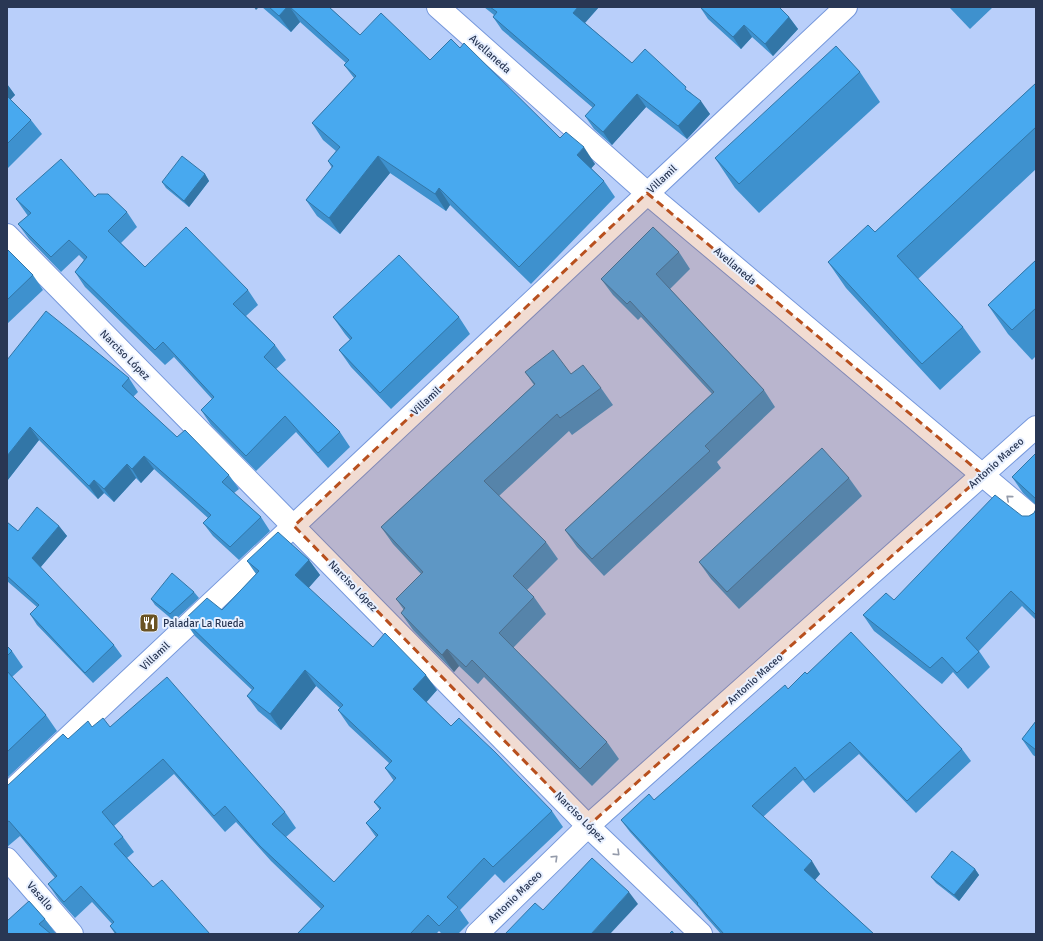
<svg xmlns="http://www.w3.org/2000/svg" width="1043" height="941" viewBox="0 0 1043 941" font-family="Signika,sans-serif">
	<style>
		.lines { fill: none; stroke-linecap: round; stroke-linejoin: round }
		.street-casing { stroke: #7597db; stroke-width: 24 }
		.secondary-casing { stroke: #7597db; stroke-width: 24 }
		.street { stroke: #fff; stroke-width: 22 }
		.secondary { stroke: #fff; stroke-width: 22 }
		.wall { fill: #3e91ce }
		.shaded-wall { fill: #3276a7 }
		.building { fill: #48a9ef; stroke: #3276a7 }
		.oneway { stroke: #949baa }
		.marked { fill: #b8501e; fill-opacity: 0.2; stroke: #b8501e; stroke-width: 3; stroke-dasharray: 8 5; stroke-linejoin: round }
		.labels { text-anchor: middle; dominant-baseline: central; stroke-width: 4; stroke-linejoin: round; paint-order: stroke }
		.street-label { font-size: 11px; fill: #293754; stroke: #e8f0ff }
		.poi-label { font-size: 11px; fill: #293754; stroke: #e8f0ff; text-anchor: start }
	</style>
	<rect width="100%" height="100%" fill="#b9cffa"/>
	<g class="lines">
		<!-- street casing -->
		<g class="street-casing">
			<g id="street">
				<path d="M438,7L647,193L1036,520"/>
				<path d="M7,795L846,7"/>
				<path d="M588,826L1036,427"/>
				<path d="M7,859L72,934"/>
			</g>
		</g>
		<!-- secondary casing -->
		<g class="secondary-casing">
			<g id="secondary">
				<path d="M7,235L588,826L701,934"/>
				<path d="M477,934L588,826"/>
			</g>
		</g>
		<!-- street -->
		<use href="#street" class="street"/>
		<!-- secondary -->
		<use href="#secondary" class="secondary"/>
	</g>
	<!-- wall -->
	<g class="wall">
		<path d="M262,7H329L360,35L430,60L460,48L560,138L595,164L591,168L604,181L615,197L531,284L450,205L446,211L390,173L340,234L317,216L306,200L332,168L328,161L336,151L323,140L312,123L354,78L344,65L346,63L300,22L291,32Z"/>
		<path d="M484,7H599L585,23L632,63L690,92L710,114L687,139L646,107L612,145L594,129L585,116L593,108L502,30L493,17L494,15Z"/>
		<path d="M700,7L789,17L798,29L773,56L752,37L741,49L708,19Z"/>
		<path d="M949,7H993L970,29Z"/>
		<path d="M860,72L880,102L759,213L735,188L715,158Z"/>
		<path d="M1036,83V169L918,279L963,327L981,352L940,390L846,288L828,262L875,232Z"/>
		<path d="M7,84L15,95L10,100L31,120L42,134L7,169Z"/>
		<path d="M205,174L209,181L189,207L166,188L162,182Z"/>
		<path d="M95,197L127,212L137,227L121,243L145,267L248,290L258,305L246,316L275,345L286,360L276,369L340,432L350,447L328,468L296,432L256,471L211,425L201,410L212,399L174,357L165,365L85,287L75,272L84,260L79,255L61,272L29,239L18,224L28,216L16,199Z"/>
		<path d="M7,249L33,275L43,290L7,324Z"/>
		<path d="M679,252L690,269L670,289L764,390L775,407L717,462L721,468L604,576L577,547L565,530L712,394L641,317L638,320L613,295L601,279Z"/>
		<path d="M1036,260V356L1032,360L1008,334L988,305Z"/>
		<path d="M333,317H459L470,334L391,409L351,367L339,350L350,340L345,334Z"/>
		<path d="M7,360L129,378L138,392L133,397L177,437L229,475L239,489L234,493L261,517L270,531L239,560L213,536L203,523L208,518L154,469L141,483L136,478L114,502L104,493L98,499L39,440L7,481Z"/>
		<path d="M525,372L571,374L601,388L613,405L572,435L569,431L499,496L546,542L558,559L527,590L534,597L546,614L513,648L607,742L619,759L592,786L484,677L478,684L459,666L454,672L413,630L401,613L404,610L396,599L421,574L393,544L381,527L534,385Z"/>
		<path d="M1036,453V505L1023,493L1012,477Z"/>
		<path d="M849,478L862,496L739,609L711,579L699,562Z"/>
		<path d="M1036,509V620L1022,606L979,651L990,667L968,689L953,672L942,684L874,631L863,615L894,600L1022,516H1029L1034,513Z"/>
		<path d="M7,522L18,531L59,526L67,536L40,568L114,645L122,656L93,683L37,625L30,614L37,607L7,581Z"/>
		<path d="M309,560L320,575L308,588L373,647L437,690L426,702L451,726L552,811L563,827L504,883L495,874L460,910L469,923L458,934H442L439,931L436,934H297L321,909L271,861L236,822L225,832L174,774L114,826L123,837L134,852L127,858L153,887L210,934H115L110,926L112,924L92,902L75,918L59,900L48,884L55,878L20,836L7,847V786L68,739L92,727H110L285,812L296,828L286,837L334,882L376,837L366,823L380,810L374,802L394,781L385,768L389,763L349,726L338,710L340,708L316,686L281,730L258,711L247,696L252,690L195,636L184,620L222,610L256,574L247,561Z"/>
		<path d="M194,592L199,598L174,621L155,605L151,599Z"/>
		<path d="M7,646L12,651L23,667L12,677L46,715L57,731L7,778Z"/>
		<path d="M807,674L962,749L971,761L916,813L859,754L814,793L803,780L763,817L820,874L815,880L874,934H721L706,917L699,908L630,832L621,820L654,800L788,689Z"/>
		<path d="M1036,721V757L1033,755L1022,739Z"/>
		<path d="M975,869L979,875L959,901L936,883L931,877Z"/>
		<path d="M45,919L56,934H7Z"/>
	</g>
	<!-- shaded-wall -->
	<g class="shaded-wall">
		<path d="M254,7H259L256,10Z"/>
		<path d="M287,7H290L300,22L291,32L279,16Z"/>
		<path d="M578,7H599L582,26L573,13Z"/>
		<path d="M789,17L798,29L773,56L765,44Z"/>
		<path d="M744,25L752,37L741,49L733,37Z"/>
		<path d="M7,84L15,95L8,102L7,101Z"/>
		<path d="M637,94L646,107L612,145L603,132Z"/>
		<path d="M701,101L710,114L687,139L678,126Z"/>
		<path d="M584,147L595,164L589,171L577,155Z"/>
		<path d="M378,156L390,173L340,234L329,218Z"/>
		<path d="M205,174L209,181L189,207L184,201Z"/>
		<path d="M439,188L450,205L446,211L435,194Z"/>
		<path d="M30,427L39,440L7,481V456Z"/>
		<path d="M144,456L154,469L141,483L132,469Z"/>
		<path d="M127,464L136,478L114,502L104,489Z"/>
		<path d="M94,480L104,493L98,499L89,486Z"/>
		<path d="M59,526L67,536L39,569L32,558Z"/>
		<path d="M309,560L320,575L306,591L295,575Z"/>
		<path d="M447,649L459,666L454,672L442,655Z"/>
		<path d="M305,670L316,686L281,730L270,714Z"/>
		<path d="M426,675L437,690L424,705L413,689Z"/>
		<path d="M812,861L820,874L813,882L804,870Z"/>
		<path d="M975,869L979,875L959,901L954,895Z"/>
		<path d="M629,892L638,904L610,934H591Z"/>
	</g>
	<!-- building -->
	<g class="building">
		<path d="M269,7H287L279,16Z"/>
		<path d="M290,7H329L360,35L381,13L430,60L451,39L460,48L464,43L560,138L566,132L584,147L577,155L604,181L519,267L439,188L435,194L378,156L329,218L306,200L333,166L328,161L340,147L312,123L356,76L344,65L349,60Z"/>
		<path d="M490,7H578L573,13L632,63L645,49L686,87L685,89L701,101L678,126L637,94L603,132L585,116L595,105L493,17L497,12Z"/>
		<path d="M700,7H779L789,17L765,44L744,25L733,37Z"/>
		<path d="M836,46L860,72L739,184L715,158Z"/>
		<path d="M1036,83V127L897,256L963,327L922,364L828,262L868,225L875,232Z"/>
		<path d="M7,96L31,120L7,144Z"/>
		<path d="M182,156L205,174L184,201L162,182Z"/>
		<path d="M61,159L95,197L98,194H108L127,212L108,231L145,267L186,227L248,290L233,304L275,345L264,357L340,432L318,453L285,416L246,456L201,410L214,397L163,342L155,350L75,272L87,257L69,240L51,257L18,224L31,213L16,199Z"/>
		<path d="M653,227L679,252L656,274L764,390L705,446L710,451L592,559L565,530L714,392L630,301L627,304L601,279Z"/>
		<path d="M7,249L33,275L7,300Z"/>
		<path d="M399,255L459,317L380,393L339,350L352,338L333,317Z"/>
		<path d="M1036,260V308L1012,330L988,305Z"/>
		<path d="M46,311L129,378L122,386L177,437L185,430L229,475L222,482L261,517L230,547L203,523L211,515L144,456L132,469L127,464L104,489L94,480L89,486L30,427L7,456V360Z"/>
		<path d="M553,350L571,374L583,365L601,388L560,418L557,414L484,481L546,542L513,576L534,597L499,633L607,742L580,769L472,660L466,667L447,649L442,655L401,613L405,608L396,599L423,572L381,527L535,384L525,372Z"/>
		<path d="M822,448L849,478L727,592L699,562Z"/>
		<path d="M1036,453V499L1012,477Z"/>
		<path d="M995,495L1022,516H1029L1034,513L1036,509V615L1011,591L966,638L979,652L957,673L942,657L930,668L863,615L886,593L894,600Z"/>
		<path d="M37,507L59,526L32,558L114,645L85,673L30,614L39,605L7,576V522L18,531Z"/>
		<path d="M278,532L309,560L295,575L373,647L385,633L426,675L413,689L451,726L459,718L495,752L552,811L493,867L484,858L447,897L458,907L439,926L428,915L410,934H297L324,906L260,846L225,806L214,816L163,759L102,812L123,837L114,844L153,887L162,880L210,934H117L110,926L114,922L81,886L64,902L48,884L57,876L9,821L7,822V786L63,734L68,739L88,721L92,727L103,718L110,727L167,677L285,812L272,824L334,882L378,835L366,823L381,808L374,802L396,778L385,768L392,761L338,710L343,705L305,670L270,714L247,696L254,688L184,620L207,598L222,610L259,571L247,561Z"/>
		<path d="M172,573L194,592L170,614L151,599Z"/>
		<path d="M851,632L962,749L907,801L850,742L805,780L795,767L752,806L812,861L804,870L874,934H724L697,904L698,903L621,820L649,794L654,800L785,685L788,689L805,672L807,674Z"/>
		<path d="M7,646L12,651L7,656Z"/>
		<path d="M7,671L46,715L7,752Z"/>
		<path d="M1036,721V750L1022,739Z"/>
		<path d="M952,851L975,869L954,895L931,877Z"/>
		<path d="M592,858L629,892L591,934H505L535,903L543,910Z"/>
		<path d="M29,901L45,919L39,924L51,934H7V921Z"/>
		<path d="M672,931L674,934H669Z"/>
	</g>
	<!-- one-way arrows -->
	<defs><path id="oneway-chevron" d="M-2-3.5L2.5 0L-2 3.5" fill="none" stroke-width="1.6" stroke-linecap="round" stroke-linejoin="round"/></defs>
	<g class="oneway">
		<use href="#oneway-chevron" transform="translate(1009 498) rotate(-139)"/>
		<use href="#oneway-chevron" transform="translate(617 853) rotate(44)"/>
		<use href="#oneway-chevron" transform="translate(555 858) rotate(-44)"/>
	</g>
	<!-- marked area -->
	<path class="marked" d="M647,193L983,475L588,826L294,526Z"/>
	<!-- icons -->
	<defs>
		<g id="restaurant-square" transform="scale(1)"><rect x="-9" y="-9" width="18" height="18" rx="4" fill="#6a5323" stroke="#e8f0ff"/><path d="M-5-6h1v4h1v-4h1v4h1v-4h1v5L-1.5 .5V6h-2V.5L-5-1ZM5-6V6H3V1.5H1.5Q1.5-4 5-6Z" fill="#fff"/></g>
	</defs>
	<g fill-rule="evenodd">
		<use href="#restaurant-square" x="149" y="623"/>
	</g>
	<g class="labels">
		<!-- street labels -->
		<g class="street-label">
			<text transform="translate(490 54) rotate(42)">Avellaneda</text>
			<text transform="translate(662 179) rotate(-43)">Villamil</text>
			<text transform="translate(735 266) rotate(40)">Avellaneda</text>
			<text transform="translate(125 355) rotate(45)">Narciso López</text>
			<text transform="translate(426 401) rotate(-43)">Villamil</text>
			<text transform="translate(996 463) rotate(-42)">Antonio Maceo</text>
			<text transform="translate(353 586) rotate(46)">Narciso López</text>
			<text transform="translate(155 656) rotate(-43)">Villamil</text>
			<text transform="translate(755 679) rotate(-42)">Antonio Maceo</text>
			<text transform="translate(580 817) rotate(45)">Narciso López</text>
			<text transform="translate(40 896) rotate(49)">Vasallo</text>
			<text transform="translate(515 897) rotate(-44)">Antonio Maceo</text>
		</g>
		<!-- poi labels -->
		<g class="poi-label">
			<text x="163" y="623">Paladar La Rueda</text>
		</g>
	</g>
	<!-- border -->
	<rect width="1043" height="941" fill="none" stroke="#293754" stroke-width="16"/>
</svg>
